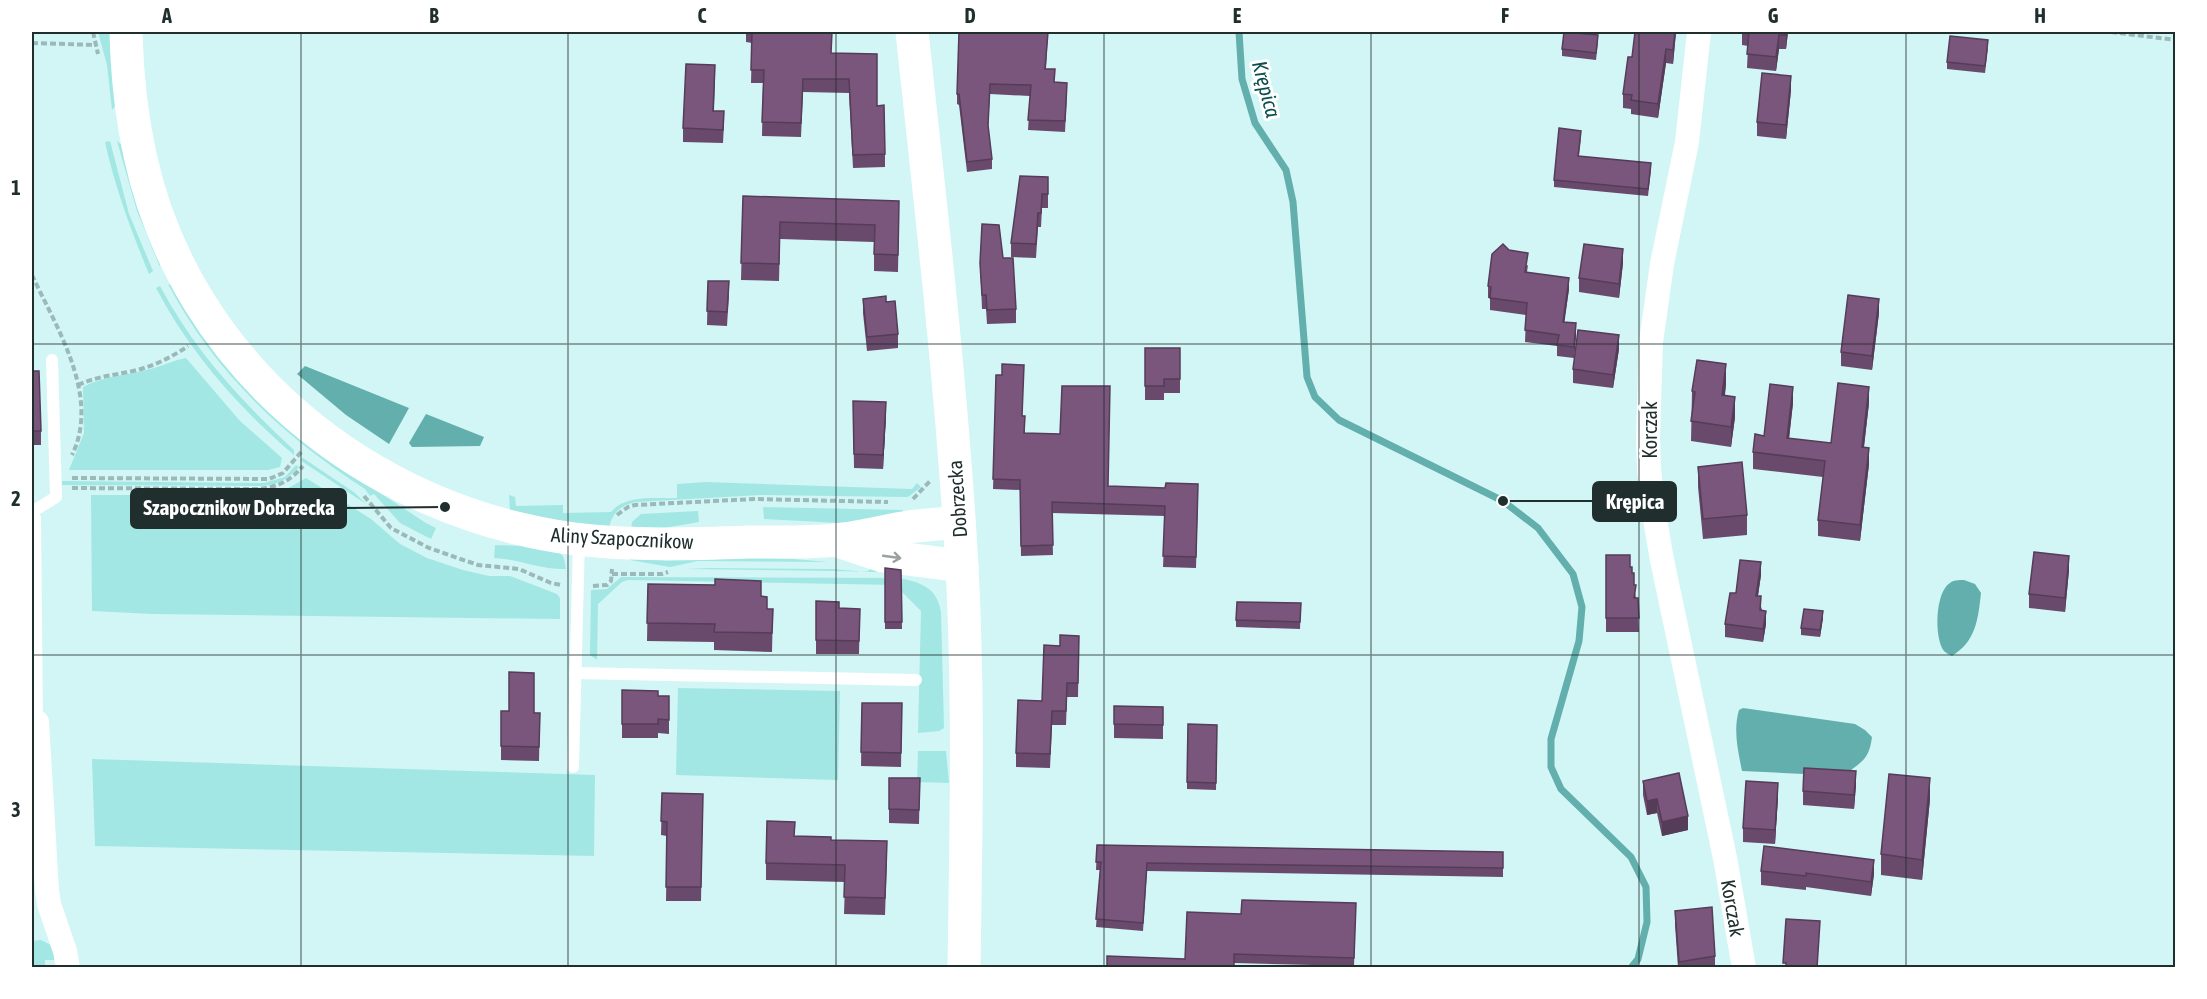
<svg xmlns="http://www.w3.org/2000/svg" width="2207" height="999" viewBox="0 0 2207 999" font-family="'Asap Condensed',sans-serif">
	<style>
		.green { fill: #a2e7e4 }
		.water { fill: #62afad }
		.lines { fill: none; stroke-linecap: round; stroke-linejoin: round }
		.stream { stroke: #62afad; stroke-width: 7 }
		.path { stroke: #9bb9b9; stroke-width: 4; stroke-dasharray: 6 3; stroke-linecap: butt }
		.lane { stroke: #fff; stroke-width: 12 }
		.street { stroke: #fff; stroke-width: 24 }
		.secondary { stroke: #fff; stroke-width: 33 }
		.wall { fill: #694a6c }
		.shaded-wall { fill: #553c58 }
		.building { fill: #7a567d; stroke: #553c58; stroke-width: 1.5 }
		.oneway { stroke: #9ba1a1 }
		.grid { fill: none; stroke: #202e2e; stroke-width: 1.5; stroke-opacity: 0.55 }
		.labels { text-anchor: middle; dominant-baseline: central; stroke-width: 6; stroke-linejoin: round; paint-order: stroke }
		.street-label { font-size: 20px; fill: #202e2e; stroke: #fff }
		.water-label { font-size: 21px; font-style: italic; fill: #0a504f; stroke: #fff }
		.leader { fill: none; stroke: #202e2e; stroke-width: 2 }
		.callout-dot { fill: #202e2e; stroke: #fff; stroke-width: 2 }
		.callout { fill: #202e2e; stroke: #202e2e; stroke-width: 2 }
		.callout-label { font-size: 21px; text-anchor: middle; font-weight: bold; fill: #fff }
		.neatline { fill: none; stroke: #202e2e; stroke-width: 2 }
		.grid-label { font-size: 20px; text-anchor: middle; font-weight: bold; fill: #202e2e }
	</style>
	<rect width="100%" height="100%" fill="#d1f6f5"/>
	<!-- green -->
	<g class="green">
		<path d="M98,32H111L116,105L112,110L107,65Z"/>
		<path d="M110,141L129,214L153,271L149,274C131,230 115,188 105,142Z"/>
		<path d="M117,141L124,147L161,257L160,267L137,211Z"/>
		<path d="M168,284L176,287L348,472L426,523L436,528L431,539L400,523L374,494L370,496L365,489C282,435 215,373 168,284Z"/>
		<path d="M160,286C194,350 241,401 294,450V455C238,407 190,353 156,288Z"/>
		<path d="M186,358L240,421L282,458L280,467L268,470H69L84,433L83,387C105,375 131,375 154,368C165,365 174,360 186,358Z"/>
		<path d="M303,458L355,493L366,504L300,460Z"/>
		<path d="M296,465L299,467C288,479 279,484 263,486L62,485V481L264,483L285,477Z"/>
		<path d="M306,478L371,519L400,544L427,558L463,570L489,576H510L557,594L560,598V619L153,614L92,611L91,495H276Z"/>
		<path d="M706,482L912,489L917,483L921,487L908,497L761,495L635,502C620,506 612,513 609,528L590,527L510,510L509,495L515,497L516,506L563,505V513L611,512C626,494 656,499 677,498V484Z"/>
		<path d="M763,507L903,510V519L840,523L764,519Z"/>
		<path d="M698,511L699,522L646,531L631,530L632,522L641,514Z"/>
		<path d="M495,545C509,546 554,544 562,555C565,559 565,565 566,569C541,570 519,559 494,558Z"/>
		<path d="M630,554L793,559L828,562L698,561L670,567L630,560Z"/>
		<path d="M709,568L832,569L867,572L872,568L901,572L687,569Z"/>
		<path d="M621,577L898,578C920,582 937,587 941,612L944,728L939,731L918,733L921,611L895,585L628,580L622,582L598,604L597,660L590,655L591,590L607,589Z"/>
		<path d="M678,688L840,691L838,780L676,775Z"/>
		<path d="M918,751H946L949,783L917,782Z"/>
		<path d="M92,759L595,775L594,856L95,846Z"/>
		<path d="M41,940L53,946L60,960H45V967H32V941Z"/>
	</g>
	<!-- water -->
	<g class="water">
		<path d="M305,366L409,408L389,444L346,415L297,374Z"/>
		<path d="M426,414L484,437L480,446L412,447L409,443Z"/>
		<path d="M1964,580L1975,584L1981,593C1978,620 1976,641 1952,656C1950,655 1946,653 1944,651C1934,638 1935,592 1950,583C1953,580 1959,580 1964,580Z"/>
		<path d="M1743,708L1855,724L1865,730L1872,737C1869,761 1861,761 1844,776L1742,771C1738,751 1733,730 1739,710Z"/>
	</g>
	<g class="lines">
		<!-- stream -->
		<path class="stream" d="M1239,32L1242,79L1255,123L1286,170L1293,202L1307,377L1315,397L1339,420L1503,501L1538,528L1573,574L1582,607L1579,641L1551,739V767L1561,789L1631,857L1646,887L1647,922L1638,959L1631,968"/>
		<!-- path -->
		<g class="path">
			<path d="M93,32L98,54"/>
			<path d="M2111,32L2176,40"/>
			<path d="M32,43L96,45"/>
			<path d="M32,275C56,327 101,396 72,455"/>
			<path d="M78,385C97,376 117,375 137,370C156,365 172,357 188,346"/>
			<path d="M72,478L269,479L283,473L302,451"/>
			<path d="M72,488L260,489C280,486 290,481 303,466"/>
			<path d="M364,496L391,528L429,548L478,565L519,569L551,583L561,585"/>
			<path d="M913,499L930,481"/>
			<path d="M617,515L628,507L635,505L754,499L888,502"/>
			<path d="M612,574H662L668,572"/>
			<path d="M593,586L607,585L611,581L612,569"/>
		</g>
		<!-- lane -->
		<g class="lane">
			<path d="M575,673L916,680"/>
			<path d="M37,722L35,518L32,512L56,497L52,360"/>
			<path d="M573,767L579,540"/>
		</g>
		<!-- street -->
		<g class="street">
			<path d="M1699,32L1687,142L1662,264L1651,342L1648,438L1649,469L1653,508L1662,560L1725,858L1744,968"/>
			<path d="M32,722H37L47,890L49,904L65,951L68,968"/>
		</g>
		<!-- secondary -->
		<g class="secondary">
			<path d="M126,32C127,73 131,114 140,155C185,364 367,512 575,539C632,546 692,544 750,542C778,542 807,543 835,540C860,538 884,531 908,527C924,525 942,524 959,522"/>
			<path d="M912,32C931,210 952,388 962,567C969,700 966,834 964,968"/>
			<path d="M838,541L883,556L962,566"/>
		</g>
	</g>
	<!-- wall -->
	<g class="wall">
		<path d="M746,32H832L831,53L877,106L885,154V167L853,168L849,93L803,92L801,137L762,136L763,83H751L752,43L746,42Z"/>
		<path d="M1048,32L1046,69L1055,82L1067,93L1065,132L1028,130L1030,96L990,94L988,129L992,159V169L967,172L959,105L957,104V94Z"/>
		<path d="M1635,32H1676L1673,64L1666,63L1658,118L1631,114V109L1623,108V94L1632,57Z"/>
		<path d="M1742,32H1788L1786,49H1779L1776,71L1747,68L1748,46L1742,45Z"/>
		<path d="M1598,42L1596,60L1562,56V49Z"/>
		<path d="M1988,48L1985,73L1947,69V62Z"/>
		<path d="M715,78L714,111L724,124L723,143L683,142V128Z"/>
		<path d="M1791,90L1786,139L1757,136V122Z"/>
		<path d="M1581,138L1579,156L1651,170L1648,196L1554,187V180Z"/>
		<path d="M1048,177V208H1042L1041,227H1038L1036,258L1011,257V243Z"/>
		<path d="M743,196L899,218L898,272L874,271V242L780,239L779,281L741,280Z"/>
		<path d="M1003,258L1016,309V323L987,324L986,309H982L980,263Z"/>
		<path d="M1623,263L1619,298L1579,292V278Z"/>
		<path d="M1528,265L1527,272L1569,289L1564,322L1576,335L1574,358L1557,356V346L1525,342L1526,315L1490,310V298H1488V286Z"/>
		<path d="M708,281L729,295L727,326L707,325Z"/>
		<path d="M863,299L886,302L898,334V348L867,351L863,313Z"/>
		<path d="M1879,313L1872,370L1841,366V352Z"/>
		<path d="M1145,348H1180V393H1164V400H1145Z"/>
		<path d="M1619,349L1613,388L1573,383V369Z"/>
		<path d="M32,371L41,431V445H32Z"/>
		<path d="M996,375L1022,416L1025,433L1108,486L1198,494L1196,568L1163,567L1165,516L1052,513L1053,555L1021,556L1020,490L993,489Z"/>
		<path d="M1726,384L1725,395L1735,417L1731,447L1691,441L1692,391Z"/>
		<path d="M853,401L886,416L883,469L854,468Z"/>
		<path d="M1793,403L1789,439L1831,443L1869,403L1864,447L1869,464L1860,541L1818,536V520L1823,477L1753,469V452L1764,436Z"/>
		<path d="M1698,467L1747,515V535L1703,539L1698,487Z"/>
		<path d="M1606,555L1630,567L1632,573L1636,598H1638L1639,632H1606Z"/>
		<path d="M885,568L901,570L902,629H885Z"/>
		<path d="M2069,570L2065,612L2029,608V594Z"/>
		<path d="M1761,575L1758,596L1766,624L1763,642L1725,637V624L1736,593Z"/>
		<path d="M648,584L761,596L767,609H773L772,652L714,650V642L647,641Z"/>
		<path d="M1301,603L1300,629L1236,627V620Z"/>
		<path d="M860,609L859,654H816V640Z"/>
		<path d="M1823,618L1820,637L1801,635V628Z"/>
		<path d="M1079,636L1078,697H1067L1066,725H1052L1050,768L1016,767V753L1042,701L1060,646Z"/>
		<path d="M622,690L658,696H669V734L658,733V738H622Z"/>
		<path d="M862,703H902L901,767L861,766Z"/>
		<path d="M1163,707V739L1114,738V724Z"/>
		<path d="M501,711L540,713L539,761L501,760Z"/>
		<path d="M1217,725L1216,790L1187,789V782Z"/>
		<path d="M889,778H920L919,824L889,823Z"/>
		<path d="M1643,781L1688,830L1662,836L1657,813L1647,815L1643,795Z"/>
		<path d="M1856,785L1854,809L1803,805V791Z"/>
		<path d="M662,793L703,794L701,901H666L667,836L661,835Z"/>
		<path d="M1778,797L1775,844L1743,842V828Z"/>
		<path d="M1930,799L1922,880L1881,875V854Z"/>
		<path d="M795,836L831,840L887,858L885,915L844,914L845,882L766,880V863Z"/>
		<path d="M1097,845L1503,852V877L1147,871L1143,931L1096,927L1100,870H1096Z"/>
		<path d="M1761,871L1874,874L1871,896L1806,887V890L1761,885Z"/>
		<path d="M1356,903L1354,966L1234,963L1185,959L1241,914Z"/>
		<path d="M1675,911L1715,956V968H1678L1675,925Z"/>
	</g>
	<!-- shaded-wall -->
	<g class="shaded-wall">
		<path d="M1675,32H1676L1673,64V50Z"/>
		<path d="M1786,32H1788L1786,49Z"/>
		<path d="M1779,35V49L1776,71V57Z"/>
		<path d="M1666,49V63L1658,118V104Z"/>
		<path d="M1791,76V90L1786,139V125Z"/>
		<path d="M1623,249V263L1619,298V284Z"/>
		<path d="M1569,278V289L1563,333V322Z"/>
		<path d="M1879,299V313L1872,370V356Z"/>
		<path d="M1576,323V335L1574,358V347Z"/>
		<path d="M1619,335V349L1613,388V375Z"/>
		<path d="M1726,364V384L1722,416V395Z"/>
		<path d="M1793,387V403L1787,455V438Z"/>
		<path d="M1869,387V403L1862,463V447Z"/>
		<path d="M1735,397V417L1731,447V427Z"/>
		<path d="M886,402V416L883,469V455Z"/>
		<path d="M1869,448V464L1860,541V525Z"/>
		<path d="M2069,556V570L2065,612V598Z"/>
		<path d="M1761,562V575L1756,608V596Z"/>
		<path d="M1766,611V624L1763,642V629Z"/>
		<path d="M1823,611V618L1820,637V630Z"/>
		<path d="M1856,771V785L1854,809V795Z"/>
		<path d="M1930,778V799L1922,880V860Z"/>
		<path d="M1778,783V797L1775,844V830Z"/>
		<path d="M1657,799V813L1647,815V801Z"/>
		<path d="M1688,816V830L1662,836V822Z"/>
		<path d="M1874,860V874L1871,896V882Z"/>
	</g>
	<!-- building -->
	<g class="building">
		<path d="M752,32H832L831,53L877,54V106L884,105L885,154L853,155L849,79H803L801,123L762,122L764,70H751Z"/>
		<path d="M959,32H1048L1045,69H1055L1054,82L1067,83L1065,121L1028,120L1031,85L990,84L988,125L992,159L967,162L959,94H957Z"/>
		<path d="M1564,32L1598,35L1596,53L1562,49Z"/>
		<path d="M1635,32H1675L1673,50L1666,49L1658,104L1631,100L1632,95L1623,94L1628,57H1632Z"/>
		<path d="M1747,32H1786V35H1779L1776,57L1747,54L1749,32Z"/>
		<path d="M1950,36L1988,40L1985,66L1947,62Z"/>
		<path d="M686,64L715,65L713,111H724L723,130L683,128Z"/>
		<path d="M1762,73L1791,76L1786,125L1757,122Z"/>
		<path d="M1559,128L1581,131L1578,156L1651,163L1648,189L1554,180Z"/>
		<path d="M1020,176L1048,177V194H1042L1041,213H1038L1036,244L1011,243Z"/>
		<path d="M743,196L899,201L898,255L874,254L875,225L780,222L779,264L741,263Z"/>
		<path d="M982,224L999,225L1003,258H1013L1016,309L987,310L986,295H982L980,263Z"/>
		<path d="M1503,244L1509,250L1528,253L1525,272L1569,278L1563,322L1576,323L1574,347L1557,345L1559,335L1525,330L1527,303L1490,298L1491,287L1488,286L1492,254Z"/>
		<path d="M1584,244L1623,249L1619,284L1579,278Z"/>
		<path d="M708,281H729L727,312L707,311Z"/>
		<path d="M1848,295L1879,299L1872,356L1841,352Z"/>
		<path d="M886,296V302L895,301L898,334L867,337L863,299Z"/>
		<path d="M1578,330L1619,335L1613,375L1573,369Z"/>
		<path d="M1145,348H1180V379H1164V386H1145Z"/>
		<path d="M1697,360L1726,364L1722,395L1735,397L1731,427L1691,421L1695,392L1692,391Z"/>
		<path d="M1002,364L1024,365L1022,416H1025L1024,433L1060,434L1062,386H1110L1108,486L1165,488L1166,483L1198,484L1196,557L1163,556L1165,506L1052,502L1053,545L1021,546L1020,480L993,479L996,375H1002Z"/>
		<path d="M32,371H39L41,431H32Z"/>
		<path d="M1838,383L1869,387L1862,447L1869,448L1860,525L1818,520L1825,461L1753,452L1755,434L1764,436L1770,384L1793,387L1787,438L1831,443Z"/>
		<path d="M853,401L886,402L883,455L854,454Z"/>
		<path d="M1742,462L1747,515L1703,519L1698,467Z"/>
		<path d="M2034,552L2069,556L2065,598L2029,594Z"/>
		<path d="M1606,555H1630V567H1632V573H1634V585H1636L1634,598H1638L1639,618H1606Z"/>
		<path d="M1740,560L1761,562L1756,596H1761L1760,610L1766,611L1763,629L1725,624L1730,593H1736Z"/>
		<path d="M885,568L901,570L902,622H885Z"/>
		<path d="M715,579L761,581V596L767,597V609H773L772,633L714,632L715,624L647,623L648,584L715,585Z"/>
		<path d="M816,601L839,602V608L860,609L859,641L816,640Z"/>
		<path d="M1237,602L1301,603L1300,622L1236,620Z"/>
		<path d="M1804,609L1823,611L1820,630L1801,628Z"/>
		<path d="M1060,635L1079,636L1078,683H1067L1066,711H1052L1050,754L1016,753L1018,700L1042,701L1044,645L1060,646Z"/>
		<path d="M509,672L534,673V713H540L539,747L501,746V711H509Z"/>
		<path d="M622,690L658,691V696H669V720L658,719V724H622Z"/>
		<path d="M862,703H902L901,753L861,752Z"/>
		<path d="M1114,706L1163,707V725L1114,724Z"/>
		<path d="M1188,724L1217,725L1216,783L1187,782Z"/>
		<path d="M1804,768L1856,771L1854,795L1803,791Z"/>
		<path d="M1679,773L1688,816L1662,822L1657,799L1647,801L1643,781Z"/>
		<path d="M1889,774L1930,778L1922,860L1881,854Z"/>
		<path d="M889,778H920L919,810L889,809Z"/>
		<path d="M1746,781L1778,783L1775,830L1743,828Z"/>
		<path d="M662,793L703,794L701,887H666L667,822L661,821Z"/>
		<path d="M767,821L795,822L794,836L831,837V840L887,841L885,898L844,897L845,865L766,863Z"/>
		<path d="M1097,845L1503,852V868L1147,863L1143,923L1096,919L1101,862H1096Z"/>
		<path d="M1764,846L1874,860L1871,882L1806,873V876L1761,871Z"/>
		<path d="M1242,900L1356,903L1354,958L1234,954V968H1107V956L1185,959L1187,912L1241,914Z"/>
		<path d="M1712,907L1715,956L1679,962L1675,911Z"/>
		<path d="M1786,919L1820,921L1817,968H1786V963H1783Z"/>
	</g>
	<!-- one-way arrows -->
	<defs><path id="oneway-shaft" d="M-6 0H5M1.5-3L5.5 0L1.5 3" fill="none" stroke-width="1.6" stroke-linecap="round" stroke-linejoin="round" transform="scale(1.5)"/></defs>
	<use class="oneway" href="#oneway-shaft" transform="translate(892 557) rotate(8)"/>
	<!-- grid -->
	<path class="grid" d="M301,32V968M568,32V968M836,32V968M1104,32V968M1371,32V968M1639,32V968M1906,32V968M32,344H2176M32,655H2176"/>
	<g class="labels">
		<!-- street labels -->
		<g class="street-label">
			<text transform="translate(1649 430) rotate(-90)">Korczak</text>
			<text transform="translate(957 499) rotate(-94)">Dobrzecka</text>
			<text transform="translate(622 538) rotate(3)">Aliny Szapocznikow</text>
			<text transform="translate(1733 908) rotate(80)">Korczak</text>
		</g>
		<!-- water labels -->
		<g class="water-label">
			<text transform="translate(1267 89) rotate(75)">Krępica</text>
		</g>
	</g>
	<!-- callouts -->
	<path class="leader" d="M1503 501L1593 501M445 507L346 508"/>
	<g class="callout-dot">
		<circle cx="1503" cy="501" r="6"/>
		<circle cx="445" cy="507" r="6"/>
	</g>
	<g class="callout">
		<rect x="1593" y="482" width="83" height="39" rx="6"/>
		<rect x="131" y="489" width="215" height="39" rx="6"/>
	</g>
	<g class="callout-label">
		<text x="1635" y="509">Krępica</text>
		<text x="239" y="515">Szapocznikow Dobrzecka</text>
	</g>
	<!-- border -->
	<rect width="2207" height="999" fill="none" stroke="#ffffff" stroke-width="66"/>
	<rect x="33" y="33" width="2141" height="933" class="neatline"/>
	<g class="grid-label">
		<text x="167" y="23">A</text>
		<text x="434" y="23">B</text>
		<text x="702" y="23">C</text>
		<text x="970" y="23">D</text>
		<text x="1237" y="23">E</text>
		<text x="1505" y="23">F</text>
		<text x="1773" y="23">G</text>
		<text x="2040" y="23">H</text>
		<text x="16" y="195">1</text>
		<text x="16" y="506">2</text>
		<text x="16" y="817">3</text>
	</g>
</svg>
